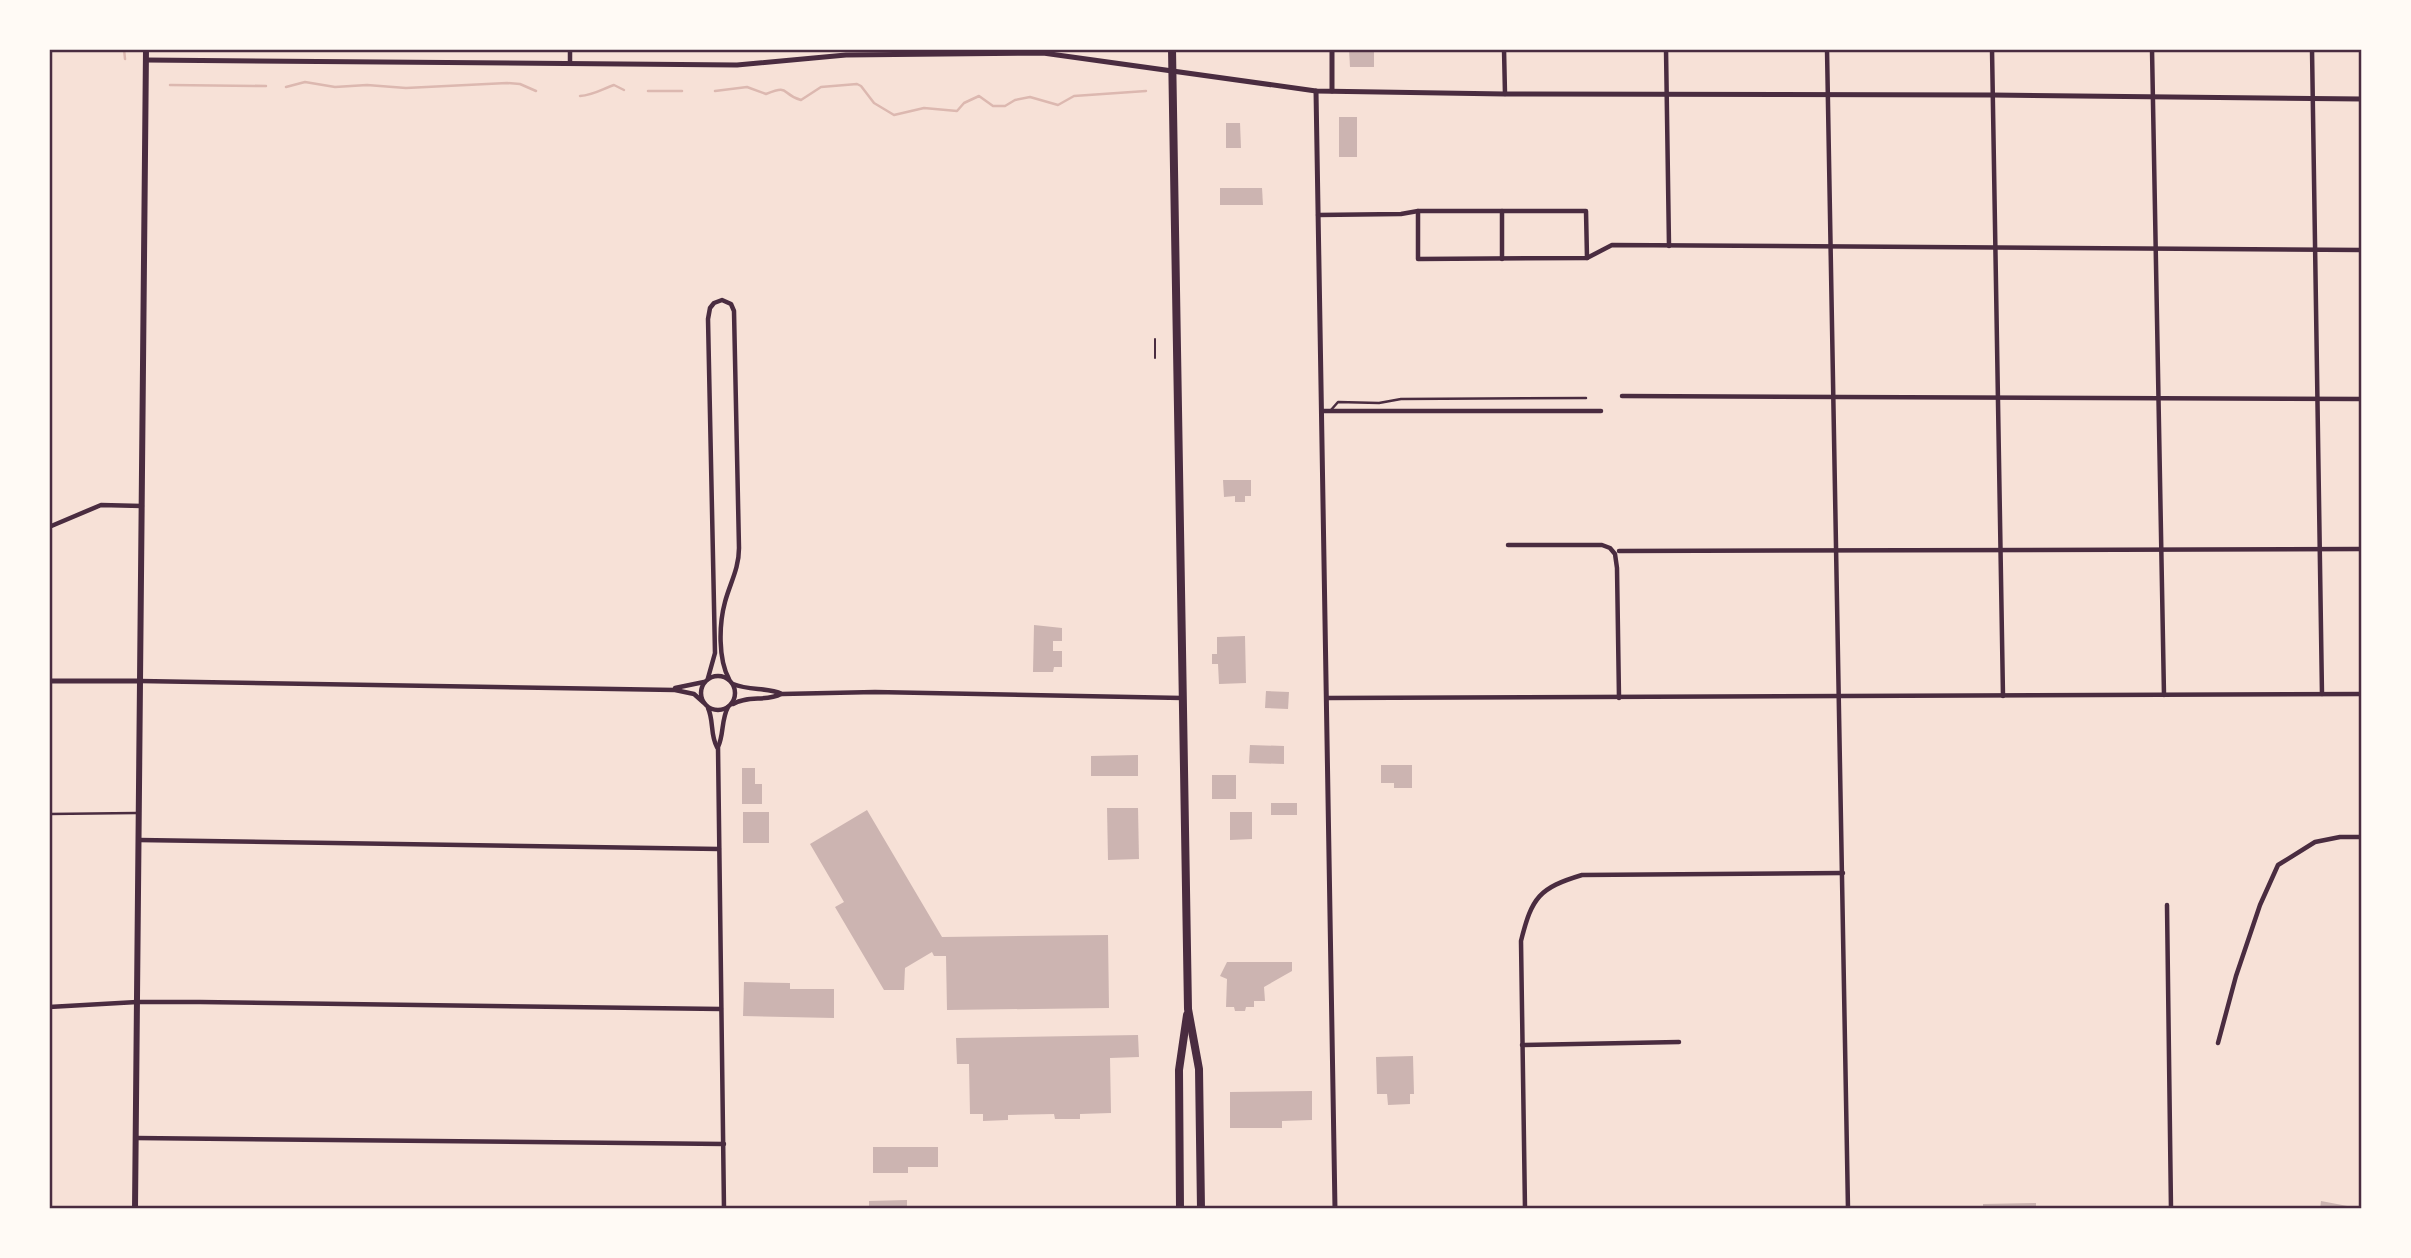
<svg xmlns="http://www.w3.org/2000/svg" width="2411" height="1258" viewBox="0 0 2411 1258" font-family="'Alegreya Sans',sans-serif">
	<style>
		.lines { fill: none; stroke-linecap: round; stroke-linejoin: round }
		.stream { stroke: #dcb8b0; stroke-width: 2.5 }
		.building { fill: #ccb4b1 }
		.path { stroke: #4a2c40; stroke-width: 2 }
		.service { stroke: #4a2c40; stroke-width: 2.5 }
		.minor { stroke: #4a2c40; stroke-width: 4.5 }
		.tertiary { stroke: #4a2c40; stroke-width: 5 }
		.secondary { stroke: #4a2c40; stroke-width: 6 }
		.trunk { stroke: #4a2c40; stroke-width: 8 }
		.neatline { fill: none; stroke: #4a2c40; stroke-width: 2.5 }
	</style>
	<rect width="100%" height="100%" fill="#f7e1d7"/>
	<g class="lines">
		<!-- stream -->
		<g class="stream">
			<path d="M124,49L125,59"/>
			<path d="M170,85L266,86"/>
			<path d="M286,87L305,82L335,87L367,85L406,88L507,83L520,84L536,91"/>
			<path d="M648,91H682"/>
			<path d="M715,91L747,87L766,94C791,84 780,94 801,100L821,87L857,84L861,86L874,103L894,115L924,108L957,111L964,103L979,96L993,106H1005L1015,100L1030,97L1058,105L1074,96L1146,91"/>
			<path d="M580,96C594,95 602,89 614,85L624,90"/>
		</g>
	</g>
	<!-- building -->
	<g class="building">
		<path d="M1349,49H1374V67H1350Z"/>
		<rect x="1339" y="117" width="18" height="40"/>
		<path d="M1226,123H1240L1241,148H1226Z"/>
		<path d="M1220,188H1262L1263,205H1220Z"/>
		<path d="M1223,480H1251V496H1245V502H1235V496L1224,497Z"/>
		<path d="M1034,625L1062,628V641H1053V651H1062V667H1054L1053,672H1033Z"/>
		<path d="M1245,636L1246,683L1219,684L1218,664H1212V654H1217V637Z"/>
		<path d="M1266,691L1289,692L1288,709L1265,708Z"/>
		<path d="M1250,745L1284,746V764L1249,763Z"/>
		<path d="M1138,755V776H1091V756Z"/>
		<path d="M1381,765H1412V788H1394V783H1381Z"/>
		<path d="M742,768H755V784H762V804H742Z"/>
		<rect x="1212" y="775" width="24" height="24"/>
		<rect x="1271" y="803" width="26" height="12"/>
		<path d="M1107,808H1138L1139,859L1108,860Z"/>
		<path d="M867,810L942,937L1108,935L1109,1008L947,1010L946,956H934L932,952L905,968L904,990H884L835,907L844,902L810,844Z"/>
		<rect x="743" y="812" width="26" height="31"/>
		<path d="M1230,812H1252V839L1230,840Z"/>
		<path d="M1227,962H1292V971L1264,987L1265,1001H1254V1007H1246L1245,1011H1235L1234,1007H1226L1227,979L1220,976Z"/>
		<path d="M744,982L790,983V989H834V1018L743,1016Z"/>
		<path d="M1138,1035L1139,1057L1110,1058L1111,1113L1080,1114V1119H1055L1054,1114L1008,1115V1120L983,1121V1114H970L969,1064H957L956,1038Z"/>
		<path d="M1413,1056L1414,1094H1410V1104L1388,1105L1387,1094H1377L1376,1057Z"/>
		<path d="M1312,1091V1120L1282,1121V1128H1230V1092Z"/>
		<path d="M873,1147H938V1167H908V1173H873Z"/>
		<path d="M907,1200V1209H869V1201Z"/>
		<path d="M2321,1201L2358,1208V1209H2320Z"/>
		<path d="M2036,1203V1209H1983V1204Z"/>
	</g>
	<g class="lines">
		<!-- path -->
		<path class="path" d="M1155,339V358"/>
		<!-- service -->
		<g class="service">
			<path d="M1331,410L1338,402L1379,403L1401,399L1586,398"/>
			<path d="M49,814L136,813"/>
		</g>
		<!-- minor -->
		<g class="minor">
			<path d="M570,49V63"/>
			<path d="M1504,49L1505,94"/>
			<path d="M1666,49L1669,246"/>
			<path d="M1827,49L1848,1209"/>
			<path d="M1992,49L2003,696"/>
			<path d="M2152,49L2164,695"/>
			<path d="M2312,49L2322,694"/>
			<path d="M1418,211V259L1587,258L1612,245L2362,250"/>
			<path d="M1502,211V259"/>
			<path d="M1318,215L1401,214L1418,211H1586L1587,258"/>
			<path d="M1622,396L2362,399"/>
			<path d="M1322,411H1601"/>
			<path d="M49,527L101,505L142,506"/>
			<path d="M1508,545H1602L1610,548L1615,554L1617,568L1619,698"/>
			<path d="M1619,551L2362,549"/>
			<circle cx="718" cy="693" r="17"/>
			<path d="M708,678L715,653L708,319L710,308L714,303L722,300L731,304L734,311L739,548C739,569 730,583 725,602C719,624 718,659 729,679"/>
			<path d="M140,681L675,690L694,694L703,702"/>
			<path d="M733,684C750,691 767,687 782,694L875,692L1182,698"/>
			<path d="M675,688L704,682"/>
			<path d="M1327,698L2362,694"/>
			<path d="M733,704C748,695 766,702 781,694"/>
			<path d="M708,708C714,721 710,735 717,747"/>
			<path d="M139,840L719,849"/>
			<path d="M2167,905L2171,1209"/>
			<path d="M49,1007L137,1002H200L721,1009"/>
			<path d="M2218,1043L2236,976L2260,905L2278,865L2315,842L2340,837H2362"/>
			<path d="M1522,1045L1679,1042"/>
			<path d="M136,1138L724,1144"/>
			<path d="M724,1209L718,747C724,735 721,720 728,707"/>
			<path d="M1525,1209L1521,941C1532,897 1539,888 1582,875L1843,873"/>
		</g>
		<!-- tertiary -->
		<g class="tertiary">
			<path d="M1332,49V91"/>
			<path d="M146,60L737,65L846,55L1043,53L1316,91L1505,94L1992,95L2362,99"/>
			<path d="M1316,91L1335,1209"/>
			<path d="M49,681H140"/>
		</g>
		<!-- secondary -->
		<path class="secondary" d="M135,1209L146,49"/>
		<!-- trunk -->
		<g class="trunk">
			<path d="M1172,49L1188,1009L1199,1069L1201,1209"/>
			<path d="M1180,1209L1179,1070L1187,1015"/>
		</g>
	</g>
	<!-- border -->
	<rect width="2411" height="1258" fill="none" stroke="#fffaf5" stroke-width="102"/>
	<rect x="51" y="51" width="2309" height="1156" class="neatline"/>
</svg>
